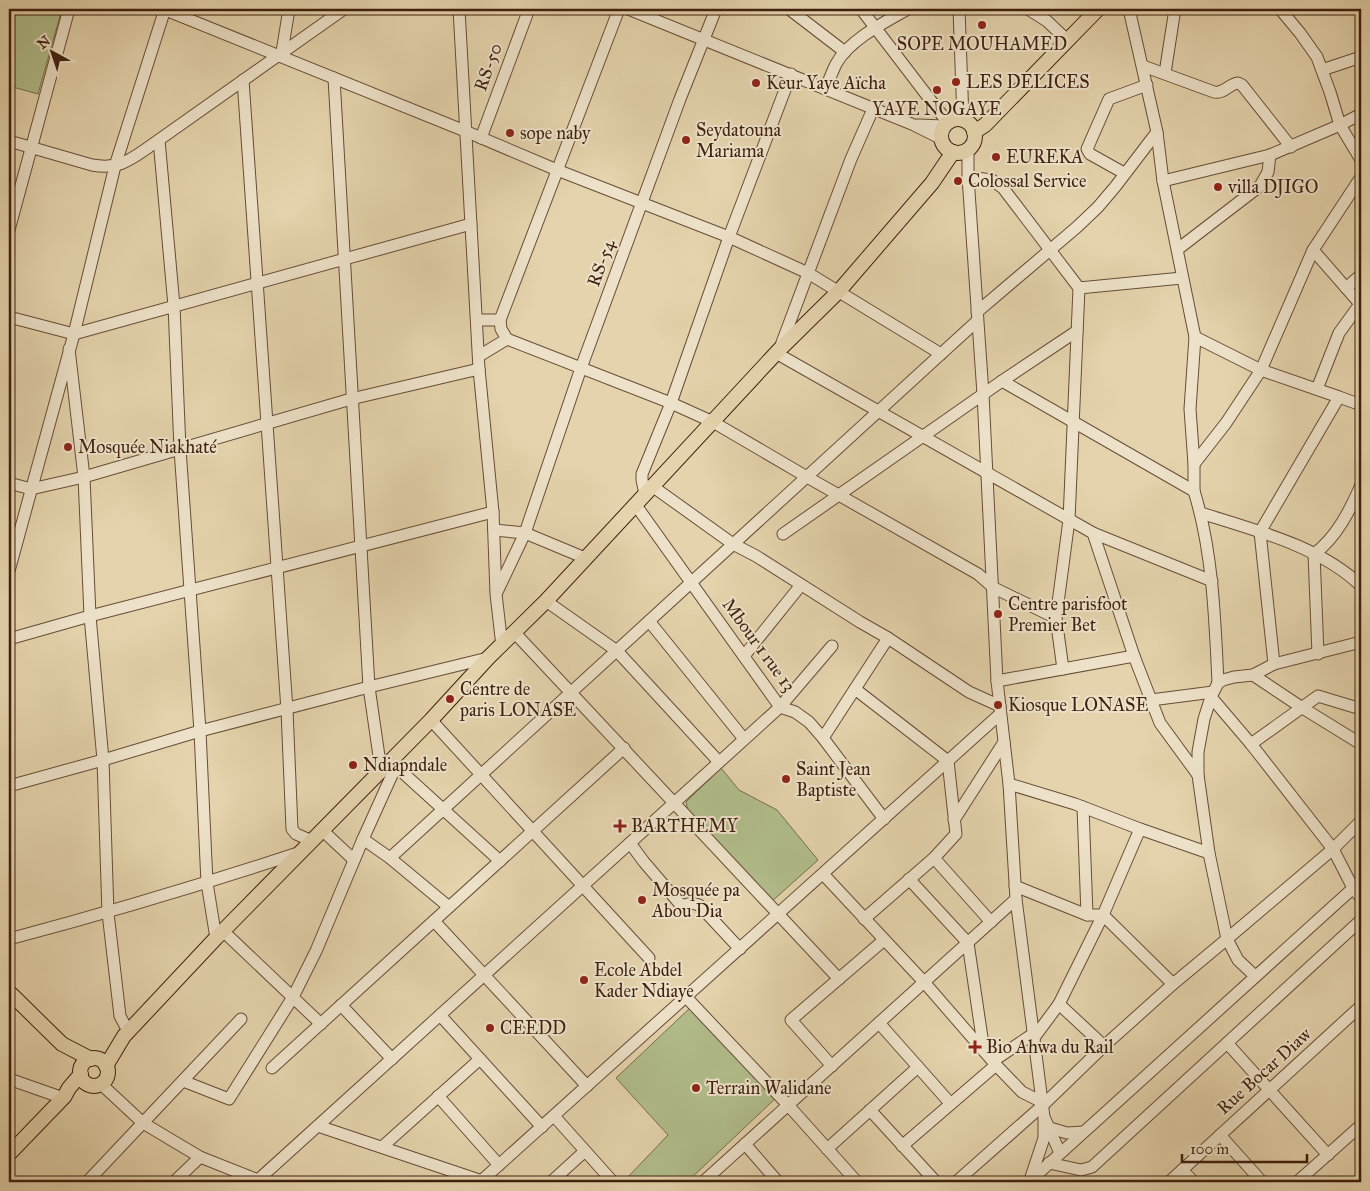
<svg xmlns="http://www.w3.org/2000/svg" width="1370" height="1191" viewBox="0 0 1370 1191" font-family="'IM FELL Great Primer',serif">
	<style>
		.green { fill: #b1bd8b; stroke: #786e4d }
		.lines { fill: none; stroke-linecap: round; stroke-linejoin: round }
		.minor-casing { stroke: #684c36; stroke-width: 13 }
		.major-casing { stroke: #3f1f0f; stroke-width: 16 }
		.minor { stroke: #ede2c9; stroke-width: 11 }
		.major { stroke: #e4d3ac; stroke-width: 14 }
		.poi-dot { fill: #8f2418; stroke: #ede2c9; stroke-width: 2 }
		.labels { text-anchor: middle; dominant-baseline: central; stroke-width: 4; stroke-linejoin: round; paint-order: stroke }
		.poi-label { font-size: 18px; fill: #3f1f0f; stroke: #ede2c9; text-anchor: start }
		.street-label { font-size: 18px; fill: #3f1f0f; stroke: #ede2c9 }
	</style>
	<rect width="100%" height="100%" fill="#e4d3ac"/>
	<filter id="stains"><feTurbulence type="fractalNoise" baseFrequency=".004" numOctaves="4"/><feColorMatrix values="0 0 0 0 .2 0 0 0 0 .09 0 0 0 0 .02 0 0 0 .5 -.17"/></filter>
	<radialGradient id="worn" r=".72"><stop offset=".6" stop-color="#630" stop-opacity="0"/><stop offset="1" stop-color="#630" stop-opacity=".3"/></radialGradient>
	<!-- green -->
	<g class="green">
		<path d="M9,9H62L38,94L9,86Z"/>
		<path d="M721,768L739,790L777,810L818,860L770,903L688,811L686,802Z"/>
		<path d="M691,1007L777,1097L687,1182H629L626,1179L668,1135L616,1078Z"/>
	</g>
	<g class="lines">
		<!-- minor casing -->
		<g class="minor-casing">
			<g id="minor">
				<path d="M163,9L465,131L557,170L729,237L808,273L941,354"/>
				<path d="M459,9L479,369L493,512L496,594L502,646"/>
				<path d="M628,9L914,125L942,139"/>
				<path d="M789,9L845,52"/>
				<path d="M861,9L948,123"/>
				<path d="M959,9L963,120"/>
				<path d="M1028,9L1047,21L1067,40"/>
				<path d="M1129,9L1157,132L1163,181L1195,337L1190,409L1194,464V491"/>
				<path d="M1280,9L1300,33L1317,57L1330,92L1340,125L1361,160"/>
				<path d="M282,52L289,9"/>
				<path d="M1143,66L1214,92C1224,94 1229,84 1238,83L1242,85L1291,147"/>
				<path d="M1322,70L1361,57"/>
				<path d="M1165,73L1175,9"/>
				<path d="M334,78L369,687L381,770"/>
				<path d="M243,80L287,710L292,829L296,834L312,841"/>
				<path d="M825,89C829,81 832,72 836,64C849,40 885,22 908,9"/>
				<path d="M918,125L944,126"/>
				<path d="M481,138L529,9"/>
				<path d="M159,140L174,306L180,449L200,731L207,883L216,938"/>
				<path d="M9,141L92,165C116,169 126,163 146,149L344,9"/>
				<path d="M968,149V177L983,394L997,681L1009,784L1016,899L1044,1117V1138L1030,1180"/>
				<path d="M1124,173L1090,154L1087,149L1109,99L1147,85"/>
				<path d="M968,177L992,180L1003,188L1079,288L1069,520L1056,618L1063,669"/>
				<path d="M1163,181L1270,155L1340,125L1361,114"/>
				<path d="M9,230L69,9"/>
				<path d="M1178,249L1260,186L1268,172L1270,155"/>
				<path d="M1313,250L1361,305"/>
				<path d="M1079,288L1182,278"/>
				<path d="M1346,288L1361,275"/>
				<path d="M977,312L1077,227L1098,207L1115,187L1157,132"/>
				<path d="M9,317L74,334L471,224"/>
				<path d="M477,320H500L501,329L507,339L671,403L713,422L807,477L978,574L994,588L1056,618"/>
				<path d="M500,320L619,9"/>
				<path d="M1195,337L1261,370L1313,250L1361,177"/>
				<path d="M780,348L851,159L873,109"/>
				<path d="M69,349L84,477L90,616L103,760L108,913L120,1016L128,1031"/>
				<path d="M776,353L1093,533L1134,656"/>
				<path d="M479,356L507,339"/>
				<path d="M1002,381L1194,491C1213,552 1215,620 1218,683"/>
				<path d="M1317,389L1339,333L1360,304"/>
				<path d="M1339,397L1361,405"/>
				<path d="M9,483L31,489L84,477L351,399L479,369"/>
				<path d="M652,486L733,544L756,556L860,622L888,638L969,692L1000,706"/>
				<path d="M645,494L642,480V474L671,403L729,237L791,74"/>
				<path d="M635,504L780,707L795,712L809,722L823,738L884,819"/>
				<path d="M1201,513C1254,530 1320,546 1361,586"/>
				<path d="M494,530L525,533L585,558"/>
				<path d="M1093,533L1212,581"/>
				<path d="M783,534L1002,381L1077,331"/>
				<path d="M9,571L74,334L115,166L165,9"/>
				<path d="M497,592L525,533L581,368L680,99L716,9"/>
				<path d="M546,601L617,651L719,762"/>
				<path d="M649,621L744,739"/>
				<path d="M514,632L839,979"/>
				<path d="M9,639L90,616L493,512"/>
				<path d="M1318,654L1314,554C1337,537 1350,510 1361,485"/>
				<path d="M744,656L801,585"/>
				<path d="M1274,664L1361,642"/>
				<path d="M1253,675L1301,707L1361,744"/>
				<path d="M997,681L1134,656L1151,700L1213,692"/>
				<path d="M855,689L948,761L956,834L934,858L864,919"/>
				<path d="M1211,697L1251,744L1333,849L1353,888L1361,898"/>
				<path d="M1151,700L1160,723L1198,775"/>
				<path d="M431,720L649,958"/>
				<path d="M823,738L888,638"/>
				<path d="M1251,744L1318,696L1361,709"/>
				<path d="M391,762L500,861"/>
				<path d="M1009,784L1075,804L1140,829"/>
				<path d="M9,786L103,760L200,731L369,687L488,658"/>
				<path d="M1083,807L1087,915"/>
				<path d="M954,820L1004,742"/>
				<path d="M322,830L354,860"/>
				<path d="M363,839L390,858L449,907"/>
				<path d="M630,843L644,862L680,904L684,905L692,903L699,905L740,949"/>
				<path d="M390,858L977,321"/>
				<path d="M934,858L991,922"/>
				<path d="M823,874L924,982L996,1065L1022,1092L1042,1102"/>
				<path d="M909,879L968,943L984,1051"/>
				<path d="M434,921L587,1086"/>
				<path d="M223,931L321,1024"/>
				<path d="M9,939C107,913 204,884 301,852"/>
				<path d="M1255,976L1238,960L1227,939L1333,849L1361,821"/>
				<path d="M1173,984L1227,939L1209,853L1198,775V752L1204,719L1211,697L1218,683L1223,680L1234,677L1253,675L1274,664L1260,532L1339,397L1261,370L1226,423L1194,464"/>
				<path d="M686,997L788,1105L857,1182"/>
				<path d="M1059,1004L1104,1046"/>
				<path d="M341,1005L392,1059"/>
				<path d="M440,1015L542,1127"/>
				<path d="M879,1023L950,1103"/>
				<path d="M1033,1039L1059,1004L1103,915L1140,829L1209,853"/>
				<path d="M1227,1043L1328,1155"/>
				<path d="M993,1061L1033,1034"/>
				<path d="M832,1066L791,1020L884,940"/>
				<path d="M272,1068L624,748"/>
				<path d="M9,1079L63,1098"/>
				<path d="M183,1081L229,1099L293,997L316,951L363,839L396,766"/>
				<path d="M101,1084L143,1123L200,1157L263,1182"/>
				<path d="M438,1096L499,1165"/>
				<path d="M870,1110L936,1182"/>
				<path d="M554,1116L613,1182"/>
				<path d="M1045,1119L1060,1153"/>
				<path d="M318,1126L482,1181"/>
				<path d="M1050,1128L1067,1133L1083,1132"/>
				<path d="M1220,1135L1262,1182"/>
				<path d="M745,1144L778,1182"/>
				<path d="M902,1146L996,1065"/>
				<path d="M382,1147L480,1059"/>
				<path d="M827,1149L918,1067"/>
				<path d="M1049,1163L1081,1170L1092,1167L1361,920"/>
				<path d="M1182,1170L1194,1182"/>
				<path d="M258,1180L780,707L832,646"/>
				<path d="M1031,1180L1361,881"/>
				<path d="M87,1182L241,1019"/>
				<path d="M174,1182L200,1157"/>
				<path d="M480,1182L1000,714"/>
				<path d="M551,1182L585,1151"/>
				<path d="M703,1182L1016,899"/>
				<path d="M956,1182L1042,1106L1104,1046L1173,984L1103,915H1087L1015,886"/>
				<path d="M1169,1182L1361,1006"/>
				<path d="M1297,1182L1361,1125"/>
			</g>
		</g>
		<!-- major casing -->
		<g class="major-casing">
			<g id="major">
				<circle cx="958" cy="136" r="17"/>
				<path d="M974,132L985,125L1098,9"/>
				<path d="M9,992L62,1044L91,1059"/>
				<circle cx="94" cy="1072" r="14"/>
				<path d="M106,1066L124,1036L216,938L431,720L488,658L546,601L779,350L839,291L932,183L953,152"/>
				<path d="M9,1154L64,1097L69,1088L81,1074"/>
			</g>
		</g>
		<!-- minor -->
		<use href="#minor" class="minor"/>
		<!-- major -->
		<use href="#major" class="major"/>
	</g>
	<!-- markers -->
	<g class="poi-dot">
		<circle cx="982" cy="25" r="5"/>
		<circle cx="956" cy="82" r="5"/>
		<circle cx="756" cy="83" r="5"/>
		<circle cx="937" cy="90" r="5"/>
		<circle cx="510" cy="133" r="5"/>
		<circle cx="686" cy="140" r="5"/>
		<circle cx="996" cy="157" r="5"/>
		<circle cx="958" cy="181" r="5"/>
		<circle cx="1218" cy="187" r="5"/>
		<circle cx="68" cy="447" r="5"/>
		<circle cx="998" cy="614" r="5"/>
		<circle cx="450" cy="699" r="5"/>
		<circle cx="998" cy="705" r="5"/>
		<circle cx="353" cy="765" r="5"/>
		<circle cx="786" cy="779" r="5"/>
		<path d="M617.5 818.5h5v5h5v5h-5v5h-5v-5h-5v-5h5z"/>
		<circle cx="642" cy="900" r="5"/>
		<circle cx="584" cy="980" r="5"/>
		<circle cx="490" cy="1028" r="5"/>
		<path d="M972.5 1039.5h5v5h5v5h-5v5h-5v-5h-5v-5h5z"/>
		<circle cx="696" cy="1088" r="5"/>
	</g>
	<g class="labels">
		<!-- poi labels -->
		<g class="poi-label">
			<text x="982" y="44" text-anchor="middle">SOPE MOUHAMED</text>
			<text x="966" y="82">LES DELICES</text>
			<text x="766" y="83">Keur Yaye Aïcha</text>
			<text x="937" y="109" text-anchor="middle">YAYE NOGAYE</text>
			<text x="696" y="130">Seydatouna<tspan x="696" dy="21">Mariama</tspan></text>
			<text x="520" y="133">sope naby</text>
			<text x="1006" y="157">EUREKA</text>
			<text x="968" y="181">Colossal Service</text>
			<text x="1228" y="187">villa DJIGO</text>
			<text x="78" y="447">Mosquée Niakhaté</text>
			<text x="1008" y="604">Centre parisfoot<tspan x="1008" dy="21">Premier Bet</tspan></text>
			<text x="460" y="689">Centre de<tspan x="460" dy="21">paris LONASE</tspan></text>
			<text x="1008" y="705">Kiosque LONASE</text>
			<text x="363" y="765">Ndiapndale</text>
			<text x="796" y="769">Saint Jean<tspan x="796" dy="21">Baptiste</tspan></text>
			<text x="631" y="826">BARTHEMY</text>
			<text x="652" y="890">Mosquée pa<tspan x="652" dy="21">Abou Dia</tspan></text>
			<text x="594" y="970">Ecole Abdel<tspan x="594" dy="21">Kader Ndiaye</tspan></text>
			<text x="500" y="1028">CEEDD</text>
			<text x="986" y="1047">Bio Ahwa du Rail</text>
			<text x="706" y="1088">Terrain Walidane</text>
		</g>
		<!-- street labels -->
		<g class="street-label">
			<text transform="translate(488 67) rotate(-70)">RS-50</text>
			<text transform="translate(601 263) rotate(-70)">RS-54</text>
			<text transform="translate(759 645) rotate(54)">Mbour 1 rue 13</text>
			<text transform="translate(1264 1071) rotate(-42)">Rue Bocar Diaw</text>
		</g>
	</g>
	<!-- margin -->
	<rect width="1370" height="1191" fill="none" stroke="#e4d3ac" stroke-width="30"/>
	<rect x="10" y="10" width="1350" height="1171" fill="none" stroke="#3f1f0f" stroke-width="2.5"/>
	<rect x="15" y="15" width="1340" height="1161" fill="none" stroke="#3f1f0f"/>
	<!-- north arrow -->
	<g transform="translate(52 52) rotate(320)" stroke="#ede2c9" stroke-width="4" paint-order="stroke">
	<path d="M0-4L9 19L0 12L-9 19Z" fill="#3f1f0f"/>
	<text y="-8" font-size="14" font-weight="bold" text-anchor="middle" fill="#3f1f0f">N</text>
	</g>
	<!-- scale -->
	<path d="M1182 1154v8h125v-8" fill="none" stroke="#3f1f0f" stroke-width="2.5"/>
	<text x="1190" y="1154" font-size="15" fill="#3f1f0f" stroke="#ede2c9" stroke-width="4" paint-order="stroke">100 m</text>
	<rect width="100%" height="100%" filter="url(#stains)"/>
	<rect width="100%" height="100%" fill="url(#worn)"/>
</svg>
